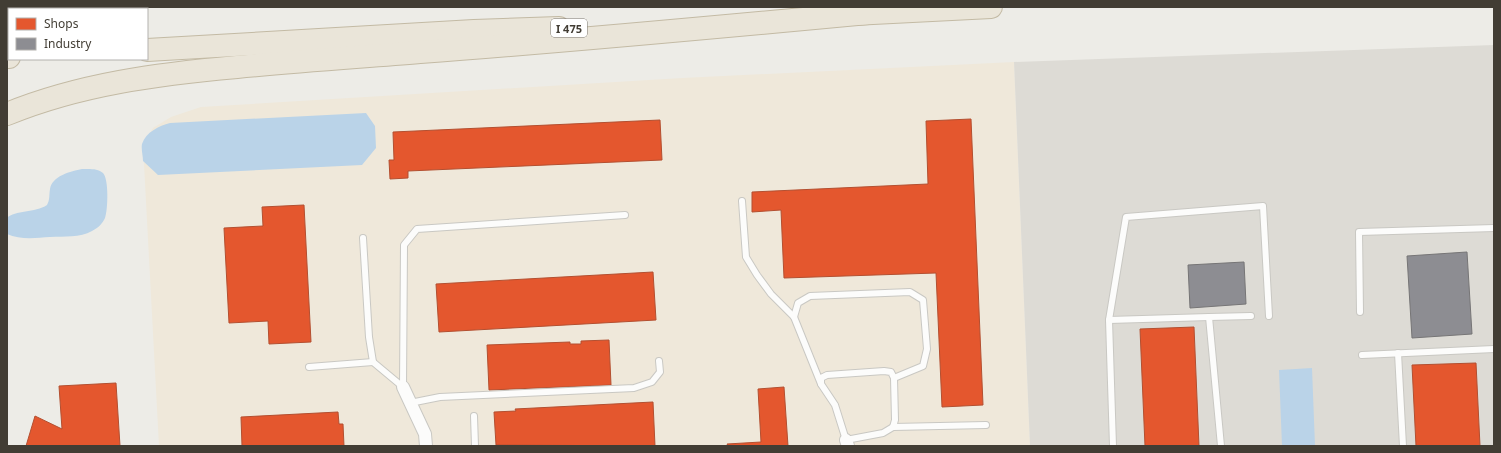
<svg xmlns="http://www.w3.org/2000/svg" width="1501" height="453" viewBox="0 0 1501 453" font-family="'Noto Sans',sans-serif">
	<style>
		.commercial { fill: #efe8da }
		.industrial { fill: #dddbd5 }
		.water { fill: #bad3e8 }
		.shops { fill: #e4572e; stroke: #b34f30 }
		.industry { fill: #8d8d92; stroke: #767576 }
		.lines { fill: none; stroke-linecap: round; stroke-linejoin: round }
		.lane-casing { stroke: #c9c8c3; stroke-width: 8 }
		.street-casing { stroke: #c9c8c3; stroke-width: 14 }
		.highway-casing { stroke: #c3baa4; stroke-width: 24 }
		.lane { stroke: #fcfcfb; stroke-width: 6 }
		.street { stroke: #fcfcfb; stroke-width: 12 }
		.highway { stroke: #eae5d9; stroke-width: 22 }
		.labels { text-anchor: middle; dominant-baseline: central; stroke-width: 4; stroke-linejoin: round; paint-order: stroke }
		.shield { fill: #fff; stroke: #7b7771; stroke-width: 1 }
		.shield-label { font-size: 11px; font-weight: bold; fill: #423d34 }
	</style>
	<rect width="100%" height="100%" fill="#edece7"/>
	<!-- commercial -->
	<path class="commercial" d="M1014,62L1030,446H159L143,145L153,128L171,117L201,107L682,78Z"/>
	<!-- industrial -->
	<path class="industrial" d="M1494,45V446H1030L1014,62Z"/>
	<!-- water -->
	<g class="water">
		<path d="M366,113L375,126L376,148L362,165L158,175L143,161C143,156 141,149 142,144C146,132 159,126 170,123Z"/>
		<path d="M82,169C88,169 98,168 103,173C109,179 108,210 105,218C102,224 98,228 92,231C80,238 64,236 50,237C36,238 20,240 7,234V218C15,210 35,213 47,205C50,200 49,195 50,189C52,176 71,171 82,169Z"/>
		<path d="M1312,368L1315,446H1282L1279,370Z"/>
	</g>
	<!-- shops -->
	<g class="shops">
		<path d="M971,119L983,405L942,407L936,273L784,278L781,210L752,212V192L928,184L926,121Z"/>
		<path d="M660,120L662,160L408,171V178L390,179L389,160H394L393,132Z"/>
		<path d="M304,205L311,342L269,344L268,321L229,323L224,228L263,226L262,207Z"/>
		<path d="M653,272L656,320L439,332L436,284Z"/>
		<path d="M1194,327L1199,446H1145L1140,329Z"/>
		<path d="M609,340L611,385L489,390L487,345L570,342V344H581V341Z"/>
		<path d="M1476,363L1480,446H1416L1412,365Z"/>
		<path d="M116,383L120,446H26L35,416L62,429L59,386Z"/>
		<path d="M784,387L788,446H728L727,444L761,442L758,389Z"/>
		<path d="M653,402L655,446L496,445L494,412L516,411L515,409Z"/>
		<path d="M338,412L339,424H343L344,446H242L241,417Z"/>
	</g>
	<!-- industry -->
	<g class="industry">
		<path d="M1467,252L1472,334L1412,338L1407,256Z"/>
		<path d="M1244,262L1246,304L1190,308L1188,265Z"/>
	</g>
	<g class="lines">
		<!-- lane casing -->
		<g class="lane-casing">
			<g id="lane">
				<path d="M742,201L746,257L757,275L771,294L794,317"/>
				<path d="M363,238L369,337L373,362L403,387"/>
				<path d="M1360,312L1359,232L1494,228"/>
				<path d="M1109,320L1209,317"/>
				<path d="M1398,353L1403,446"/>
				<path d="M1362,355L1494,349"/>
				<path d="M309,367L373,362"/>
				<path d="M884,371L891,372L894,378L895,420L893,427L883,433L846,440L835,405L821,384V378L827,375Z"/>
				<path d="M821,384L794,317L798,303L810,296L910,292L923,300L927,349L923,366L894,378"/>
				<path d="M403,387L404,245L417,229L625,215"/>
				<path d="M410,403L440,397L634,388L652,382L660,372L659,361"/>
				<path d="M474,416L475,446"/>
				<path d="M893,427L986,425"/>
				<path d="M1113,446L1109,320L1126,217L1263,206L1269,316"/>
				<path d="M1221,446L1209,317L1251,316"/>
			</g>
		</g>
		<!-- street casing -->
		<g class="street-casing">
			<g id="street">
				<path d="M403,387L425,434L426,446"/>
				<path d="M846,440L848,446"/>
			</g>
		</g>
		<!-- highway casing -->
		<g class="highway-casing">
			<g id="highway">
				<path d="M853,14L991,7"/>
				<path d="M147,50L474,31L559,28"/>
				<path d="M7,57H9"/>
				<path d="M7,114C80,84 159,74 237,67C298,61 359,57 420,52C570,41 719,27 868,13"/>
			</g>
		</g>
		<!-- lane -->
		<use href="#lane" class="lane"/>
		<!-- street -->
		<use href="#street" class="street"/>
		<!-- highway -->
		<use href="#highway" class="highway"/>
	</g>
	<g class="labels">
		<!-- shield labels -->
		<rect class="shield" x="551" y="19" width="36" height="18" rx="3"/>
		<g class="shield-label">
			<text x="569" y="28">I 475</text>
		</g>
	</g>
	<!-- border -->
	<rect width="1501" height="453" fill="none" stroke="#423d34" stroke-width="16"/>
	<!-- legend -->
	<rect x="8" y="8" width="140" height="52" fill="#ffffff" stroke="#b3b1ae"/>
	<rect x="16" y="18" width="20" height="12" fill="#e4572e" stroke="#b3b1ae"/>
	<text x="44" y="28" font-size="12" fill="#423d34">Shops</text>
	<rect x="16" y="38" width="20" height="12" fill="#8d8d92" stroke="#b3b1ae"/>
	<text x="44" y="48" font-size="12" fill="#423d34">Industry</text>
</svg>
